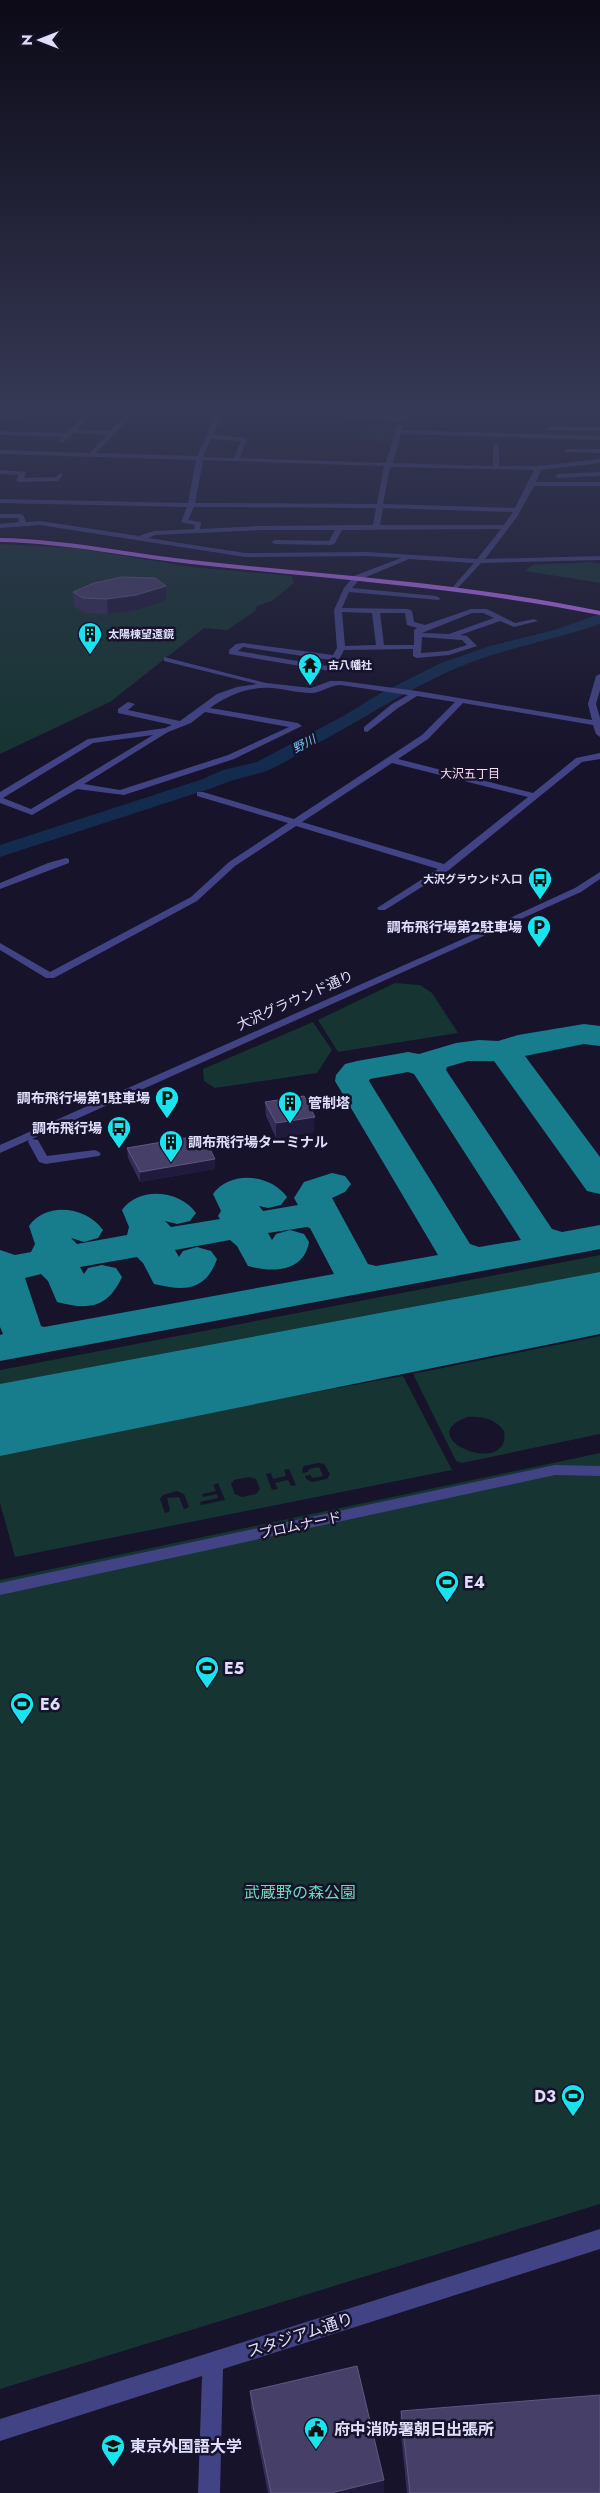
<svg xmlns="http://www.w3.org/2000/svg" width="600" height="2493" viewBox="0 0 600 2493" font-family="Jost,'Noto Sans JP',sans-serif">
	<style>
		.green { fill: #163431; fill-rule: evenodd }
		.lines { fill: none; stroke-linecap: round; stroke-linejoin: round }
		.river { fill: #132c4e; fill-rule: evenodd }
		.taxiway { fill: #177c8c; fill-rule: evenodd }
		.runway { fill: #177c8c; fill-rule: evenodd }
		.minor { fill: #424385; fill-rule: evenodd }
		.major { fill: #bb6df5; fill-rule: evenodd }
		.wall { fill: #342d57 }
		.shaded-wall { fill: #201b3d }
		.building { fill: #464068; stroke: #5e5980 }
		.labels { text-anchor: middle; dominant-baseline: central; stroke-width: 5; stroke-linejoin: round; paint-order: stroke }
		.far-poi-label { font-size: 11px; font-weight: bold; fill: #e0defd; stroke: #16132a; text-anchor: start }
		.far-water-label { font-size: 12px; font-style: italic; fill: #74c0f5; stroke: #16132a }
		.far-neighbourhood-label { font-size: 12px; fill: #fde0f4; stroke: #16132a }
		.poi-label { font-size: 14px; font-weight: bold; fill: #e0defd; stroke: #16132a; text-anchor: end }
		.street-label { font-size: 14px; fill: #e0defd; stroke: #16132a }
		.near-poi-label { font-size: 16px; font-weight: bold; fill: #e0defd; stroke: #16132a; text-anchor: start }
		.near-park-label { font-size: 16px; fill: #6ed9b9; stroke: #16132a }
		.near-street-label { font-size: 16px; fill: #e0defd; stroke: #16132a }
	</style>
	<rect width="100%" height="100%" fill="#16132a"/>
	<!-- green -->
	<g class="green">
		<path d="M364,427L393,428L389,441L359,439Z"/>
		<path d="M0,544L76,548L191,567L292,576L294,583L272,601L257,606L255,611L227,630L204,628L110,702L0,754Z"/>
		<path d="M589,562L600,564V583L525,571L533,565Z"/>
		<path d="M395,983L420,985L432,993L458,1033L338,1052L318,1020Z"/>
		<path d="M313,1022L332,1050L317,1073L215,1088L204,1081L203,1069Z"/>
		<path d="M600,1255V1277L0,1392V1370Z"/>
		<path d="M600,1336V1434L462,1463L456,1461L413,1374ZM468,1417C483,1416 495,1419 504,1431C512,1480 408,1437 468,1417Z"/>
		<path d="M403,1376L452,1470L15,1557L0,1503V1450ZM318,1463L324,1464L330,1474L327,1479L312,1482L306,1479L305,1476L310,1475L313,1478L323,1476L319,1467L309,1469L308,1472L303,1473L302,1470L304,1466ZM289,1469L296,1485L291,1486L288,1480L275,1483L278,1489L272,1490L266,1474L271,1473L273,1479L286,1476L284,1470ZM249,1477L256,1479L260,1489L256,1494L242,1497L235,1494L231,1484L234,1480ZM218,1483L225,1500L201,1505L200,1502L218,1498L217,1494L203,1497L202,1494L216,1491L213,1485ZM177,1491L184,1494L189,1507L184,1509L179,1497L167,1498L170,1511L165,1513L160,1499L163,1495Z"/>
		<path d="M600,1453V2204L0,2389V1580Z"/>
	</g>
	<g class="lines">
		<!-- river -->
		<path class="river" d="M600,614V624C551,641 499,649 452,670C402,692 357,723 309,748C296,755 283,764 269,770C251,777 234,778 215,787L0,857V845L203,779L223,770L257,762L345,715L381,693L441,663L490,646L554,630Z"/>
		<!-- taxiway -->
		<path class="taxiway" d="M584,1024L600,1026V1046L584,1044L525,1056L600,1157V1194L587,1191L494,1061H468L447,1067L446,1070L552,1229L562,1232L600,1225V1249L0,1361V1335L3,1334L0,1327V1250L15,1255L31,1252L35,1244L29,1226C46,1201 87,1207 103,1230L98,1238L84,1242L71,1238L77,1244L127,1235L129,1227L122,1210C139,1186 180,1190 196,1213L190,1221L177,1224L165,1221L171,1227L220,1219L218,1216L221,1211L213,1194C230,1170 271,1174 287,1197L281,1205L268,1208L259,1206L263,1211L298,1205L294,1198L304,1182L332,1173L345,1176L351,1184L345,1192L332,1198L368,1264L376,1266L438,1255L335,1081L336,1075L345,1064L357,1061L408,1052L419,1054L456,1043L479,1040L498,1041L518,1035ZM408,1072L414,1074L521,1240L479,1247L470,1244L369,1081L370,1079ZM307,1227L310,1228L334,1274L44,1327L41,1326L25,1278L41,1274L48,1281L57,1302C88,1310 107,1309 122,1277L116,1268L102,1265L88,1268L84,1274L80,1267L137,1257L143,1263L154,1284C184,1291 205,1292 217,1259L211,1251L197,1247L183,1251L179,1257L175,1250L230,1240L237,1246L248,1266C273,1273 304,1272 309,1242L304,1234L290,1230L276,1234L272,1240L268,1233Z"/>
		<!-- runway -->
		<path class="runway" d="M600,1272V1334L0,1456V1384Z"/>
		<!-- minor -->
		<g class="minor">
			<path d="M166,406H215L136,411L96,453L197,456L220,406H226L213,435L247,438L240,458L386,463L397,426L400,424L403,426L402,430L600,436V440L401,434L393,463L493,466V445L496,443L499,445V466H538L600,459V463L541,470L536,482H600V486H534L517,517L485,559L600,556V560L481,563L455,591L451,589L474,563L409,559L359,580L352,588L436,596L440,598L439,600L349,592L342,608L408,609L412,611L414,622L425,625L471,609H487L515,623L534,619L538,621L514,627L500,621L460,635L467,636L477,646L449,655L417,658L413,656V649L344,650L334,669L330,671L229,654V650L236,644L243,643L333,655L337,648L334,610L344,588L354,576L401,558L367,556L245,557L40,525L0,528V524L19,522L18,518H0V514H21L24,516L26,522L40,521L139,536L154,531L194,529L195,525L181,522L187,507L0,503V499L188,503L196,460L0,454V450L90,453L107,435L74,433L62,443L59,441L63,437L0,435V431L66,433L86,414L0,418V414ZM129,412L110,431L77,429L93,413ZM211,439L241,441L234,458L203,457ZM203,460L384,466L377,504L195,503ZM390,467L534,470L515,508L383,504ZM194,507L376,508L373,525L261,526L200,529L201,522L188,520ZM383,508L513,512L504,525H380ZM501,529L477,559L367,552L245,553L148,538L155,535L261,530H335L329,541L275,540L271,542L275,544L331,545L335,543L342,530ZM342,612L372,613L376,645L345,646ZM380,613H405L407,625L417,628L414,630V645H384ZM472,613H483L494,618L449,634L422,633ZM422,637L462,640L467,645L448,651L421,653ZM243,647L330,660L327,666L238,651Z"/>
			<path d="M279,406H285L282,409L402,417L405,416L408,406L414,407L410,418L402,421L276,412Z"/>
			<path d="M489,409L600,411V415L487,412Z"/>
			<path d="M547,427H600V431L545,430Z"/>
			<path d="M566,449H600V453L564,452Z"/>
			<path d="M0,470L26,472L24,478L56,477L60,473L63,475L58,481L19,482L16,480L19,475L0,474Z"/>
			<path d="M600,472V476L558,478L555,476L558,474Z"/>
			<path d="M164,657L266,683L311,688L330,681H341L417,691L592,720L588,704L596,676L600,674V690L596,704L600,718V737L596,734L593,725L463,703L428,739L398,759L533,793L576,758L600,753V759L582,762L449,870L385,910H379L377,908L438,869L296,826L235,866L197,901L54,978H46L0,950V943L50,972L191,897L229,862L288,823L197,796V792H203L294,819L422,735L455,702L417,696L398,708L367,732L364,731V727L392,704L408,695L341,685C330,685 321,693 311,693C298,693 285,689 272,688C250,686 227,695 210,708L298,723L302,726L234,759L124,795L77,789L32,815L0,803V792L88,739L165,728L172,725L118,713V709L128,702L135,704L128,710L180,721L217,694L237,687L257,684L164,661ZM205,712L289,727L228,755L120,790L84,784L168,732L191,723ZM153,735L31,809L3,798L93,743ZM392,763L528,797L444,864L302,822Z"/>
			<path d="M66,858L69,859V863L0,889V883L48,863Z"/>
			<path d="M600,872V879L581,892L32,1139L38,1140L47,1156L95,1150L99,1152L101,1154L99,1156L46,1164L39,1162L28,1142L29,1140L0,1153V1145L512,917L575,888Z"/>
			<path d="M555,1465L600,1466V1476L555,1475L0,1595V1583Z"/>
			<path d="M600,2229V2249L223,2369L220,2493H198L202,2376L0,2441V2419Z"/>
		</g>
		<!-- major -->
		<path class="major" d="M0,538C65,539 127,553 191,560C328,575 465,583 600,611V615C465,588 328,579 191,564C127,557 65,543 0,542Z"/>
	</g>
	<!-- wall -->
	<g class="wall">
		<path d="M166,586V601L137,610L108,614L84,613L74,606L73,592Z"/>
		<path d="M265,1102L314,1132L276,1138L266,1116Z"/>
		<path d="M127,1148L215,1169L140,1182L128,1158Z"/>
		<path d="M250,2391L384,2493H268L251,2407Z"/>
		<path d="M401,2411L600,2493H407L400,2426Z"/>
	</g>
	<!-- shaded-wall -->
	<g class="shaded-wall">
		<path d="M166,586V601L137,610L108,614L107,599Z"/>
		<path d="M315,1117L314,1132L276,1138V1123Z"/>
		<path d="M215,1159V1169L140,1182V1172Z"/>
		<path d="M384,2480V2493H331Z"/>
	</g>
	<!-- building -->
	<g class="building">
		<path d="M122,577L155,578L166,586L136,595L107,599L83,598L73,592L94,583Z"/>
		<path d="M304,1096L315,1117L276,1123L265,1102Z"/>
		<path d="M203,1135L215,1159L140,1172L127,1148Z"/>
		<path d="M357,2366L384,2480L331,2493H271L250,2391Z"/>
		<path d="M600,2395V2493H410L401,2411Z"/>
	</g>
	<!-- sky -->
	<linearGradient id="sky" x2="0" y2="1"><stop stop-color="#0c0a17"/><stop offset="0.54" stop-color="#363955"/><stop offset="1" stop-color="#363955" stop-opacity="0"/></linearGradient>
	<rect width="600" height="755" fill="url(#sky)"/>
	<!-- icons -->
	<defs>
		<g id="building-pin" transform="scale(1.25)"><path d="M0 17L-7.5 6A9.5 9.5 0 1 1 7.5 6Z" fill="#18e4ef" stroke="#16132a"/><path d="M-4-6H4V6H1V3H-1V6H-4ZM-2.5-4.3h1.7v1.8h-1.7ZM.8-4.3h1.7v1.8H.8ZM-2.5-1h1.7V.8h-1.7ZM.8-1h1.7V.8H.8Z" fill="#111"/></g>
		<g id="temple-pin" transform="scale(1.25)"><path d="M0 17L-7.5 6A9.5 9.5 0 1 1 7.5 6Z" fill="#18e4ef" stroke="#16132a"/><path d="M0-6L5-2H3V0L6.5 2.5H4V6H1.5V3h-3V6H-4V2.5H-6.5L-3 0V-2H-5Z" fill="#111"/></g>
		<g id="bus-pin" transform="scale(1.25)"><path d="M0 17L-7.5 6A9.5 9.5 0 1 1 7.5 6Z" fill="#18e4ef" stroke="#16132a"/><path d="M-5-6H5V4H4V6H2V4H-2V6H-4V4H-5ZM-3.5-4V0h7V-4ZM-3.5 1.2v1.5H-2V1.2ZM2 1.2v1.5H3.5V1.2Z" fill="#111"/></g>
		<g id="parking-pin" transform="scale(1.25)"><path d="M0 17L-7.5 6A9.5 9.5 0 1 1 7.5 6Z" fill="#18e4ef" stroke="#16132a"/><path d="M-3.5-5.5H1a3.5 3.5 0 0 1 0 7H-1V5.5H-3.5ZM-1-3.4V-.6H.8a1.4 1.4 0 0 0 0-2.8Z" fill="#111"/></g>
		<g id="stadium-pin" transform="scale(1.25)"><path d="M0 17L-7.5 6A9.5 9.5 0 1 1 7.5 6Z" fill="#18e4ef" stroke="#16132a"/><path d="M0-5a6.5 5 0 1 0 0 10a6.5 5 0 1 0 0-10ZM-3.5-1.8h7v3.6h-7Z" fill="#111"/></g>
		<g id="civic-pin" transform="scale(1.25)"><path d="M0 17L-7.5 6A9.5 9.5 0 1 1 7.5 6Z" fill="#18e4ef" stroke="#16132a"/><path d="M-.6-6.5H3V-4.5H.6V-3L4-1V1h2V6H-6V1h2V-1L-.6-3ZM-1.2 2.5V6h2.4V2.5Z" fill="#111"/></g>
		<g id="university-pin" transform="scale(1.25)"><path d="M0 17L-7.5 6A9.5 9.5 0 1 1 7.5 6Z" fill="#18e4ef" stroke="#16132a"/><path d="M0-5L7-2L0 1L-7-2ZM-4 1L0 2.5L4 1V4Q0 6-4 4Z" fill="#111"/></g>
	</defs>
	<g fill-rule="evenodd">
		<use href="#building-pin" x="90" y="634"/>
		<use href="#temple-pin" x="310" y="665"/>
		<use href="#bus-pin" x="540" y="879"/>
		<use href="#parking-pin" x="539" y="927"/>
		<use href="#parking-pin" x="167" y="1098"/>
		<use href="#building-pin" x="290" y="1103"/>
		<use href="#bus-pin" x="119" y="1128"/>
		<use href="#building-pin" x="171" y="1142"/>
		<use href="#stadium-pin" x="447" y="1582"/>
		<use href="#stadium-pin" x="207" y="1668"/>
		<use href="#stadium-pin" x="22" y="1704"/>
		<use href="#stadium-pin" x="573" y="2096"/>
		<use href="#civic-pin" x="316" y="2429"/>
		<use href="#university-pin" x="113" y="2446"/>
	</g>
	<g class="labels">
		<!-- far-poi labels -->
		<g class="far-poi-label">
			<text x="108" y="634">太陽棟望遠鏡</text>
			<text x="328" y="665">古八幡社</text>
			<text x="522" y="879" text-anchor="end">大沢グラウンド入口</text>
		</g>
		<!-- far-water labels -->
		<g class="far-water-label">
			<text transform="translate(304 744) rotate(-28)">野川</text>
		</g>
		<!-- far-neighbourhood labels -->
		<g class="far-neighbourhood-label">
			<text x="470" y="774">大沢五丁目</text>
		</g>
		<!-- poi labels -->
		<g class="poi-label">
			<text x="522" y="927">調布飛行場第2駐車場</text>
			<text x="150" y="1098">調布飛行場第1駐車場</text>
			<text x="308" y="1103" text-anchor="start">管制塔</text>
			<text x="102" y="1128">調布飛行場</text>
			<text x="188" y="1142" text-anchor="start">調布飛行場ターミナル</text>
		</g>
		<!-- street labels -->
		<g class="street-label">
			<text transform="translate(295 1000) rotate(-24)">大沢グラウンド通り</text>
			<text transform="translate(300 1525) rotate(-12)">プロムナード</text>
		</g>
		<!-- near-poi labels -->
		<g class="near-poi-label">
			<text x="464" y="1582">E4</text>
			<text x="224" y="1668">E5</text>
			<text x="40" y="1704">E6</text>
			<text x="556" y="2096" text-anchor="end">D3</text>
			<text x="334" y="2429">府中消防署朝日出張所</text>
			<text x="130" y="2446">東京外国語大学</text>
		</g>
		<!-- near-park labels -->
		<g class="near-park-label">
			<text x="300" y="1892">武蔵野の森公園</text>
		</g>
		<!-- near-street labels -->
		<g class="near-street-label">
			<text transform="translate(300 2335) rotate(-18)">スタジアム通り</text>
		</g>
	</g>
	<!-- north arrow -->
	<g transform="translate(40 40) rotate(270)" stroke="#16132a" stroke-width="4" paint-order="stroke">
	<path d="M0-4L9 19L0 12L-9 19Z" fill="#e0defd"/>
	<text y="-8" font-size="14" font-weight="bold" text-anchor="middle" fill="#e0defd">N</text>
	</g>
</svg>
